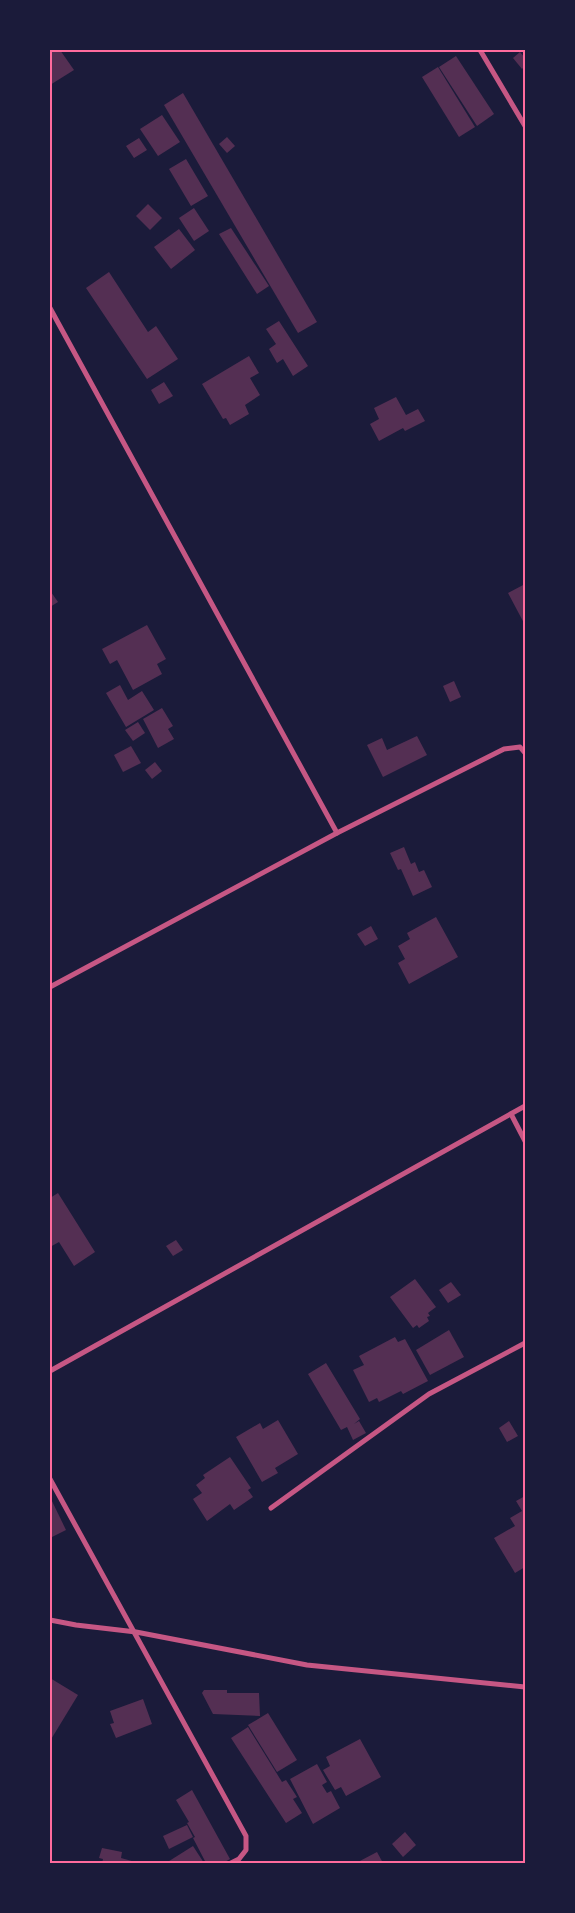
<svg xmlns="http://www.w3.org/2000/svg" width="575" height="1913" viewBox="0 0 575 1913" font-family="Ubuntu,sans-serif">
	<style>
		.building { fill: #542f53 }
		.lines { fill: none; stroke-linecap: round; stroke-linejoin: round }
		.minor { stroke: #c65784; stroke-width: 5 }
		.neatline { fill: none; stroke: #ff6b9d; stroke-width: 2 }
	</style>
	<rect width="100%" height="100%" fill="#1b1b3a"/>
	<!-- building -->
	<g class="building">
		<path d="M50,50H60L74,70L50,85Z"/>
		<path d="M520,52L525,58V66L522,69L513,58Z"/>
		<path d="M456,56L494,114L477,126L439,67Z"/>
		<path d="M438,67L475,127L459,137L422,77Z"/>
		<path d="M183,93L317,322L298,333L164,105Z"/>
		<path d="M162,115L180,142L158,156L140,129Z"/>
		<path d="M227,137L235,146L227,153L219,144Z"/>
		<path d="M139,138L147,150L134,158L126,146Z"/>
		<path d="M186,159L208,196L191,206L169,169Z"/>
		<path d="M148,204L162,218L150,230L136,216Z"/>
		<path d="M194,208L209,231L194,241L179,218Z"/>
		<path d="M231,228L269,286L257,294L219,234Z"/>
		<path d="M179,229L195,250L171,269L154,247Z"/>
		<path d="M109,272L148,332L156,326L178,359L147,379L86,288Z"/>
		<path d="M279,321L308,366L293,376L283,359L277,363L269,349L276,344L266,329Z"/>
		<path d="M249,356L259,373L250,378L260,395L245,405L249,414L230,425L226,418L223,419L202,384Z"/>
		<path d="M164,382L173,396L159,404L151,390Z"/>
		<path d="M396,397L406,415L418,409L425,421L405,431L403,428L379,441L370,424L379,419L374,408Z"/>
		<path d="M525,584V625L508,593Z"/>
		<path d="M51,592L58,602L50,607V593Z"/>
		<path d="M147,625L166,659L157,664L162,674L133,690L117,660L110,664L102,649Z"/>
		<path d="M454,681L461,697L450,702L443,686Z"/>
		<path d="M120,685L128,700L142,691L154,710L126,727L106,693Z"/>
		<path d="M162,708L173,726L168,729L174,739L158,748L143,719Z"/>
		<path d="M138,722L145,733L133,741L125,730Z"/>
		<path d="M417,736L427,755L383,777L367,745L382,738L387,750Z"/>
		<path d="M131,746L141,763L123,772L114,755Z"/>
		<path d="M155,762L162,771L152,779L145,770Z"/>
		<path d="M404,847L411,864L415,862L419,872L424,870L432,887L413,896L401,869L398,870L390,853Z"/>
		<path d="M436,917L458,957L409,984L398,963L405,959L398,946L410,939L407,933Z"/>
		<path d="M371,926L378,939L365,946L357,934Z"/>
		<path d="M58,1193L95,1252L74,1266L59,1242L50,1247V1198Z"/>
		<path d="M176,1240L183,1250L173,1256L166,1246Z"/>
		<path d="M415,1279L436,1307L428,1313L430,1316L427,1317L429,1321L419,1328L417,1325L413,1328L390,1297Z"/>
		<path d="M451,1282L461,1295L448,1303L439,1290Z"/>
		<path d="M449,1330L464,1357L430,1375L416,1350Z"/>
		<path d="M395,1337L398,1342L405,1339L428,1381L403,1394L401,1391L379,1402L377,1398L369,1402L353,1370L364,1365L359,1356Z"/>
		<path d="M326,1363L360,1419L354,1424L359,1421L366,1433L353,1440L347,1427L341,1430L308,1374Z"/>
		<path d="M278,1420L298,1454L275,1468L278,1473L262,1482L236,1437L260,1423L263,1429Z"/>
		<path d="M509,1421L518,1436L507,1442L499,1428Z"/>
		<path d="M230,1457L251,1488L248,1490L253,1497L234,1510L230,1504L207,1521L193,1499L202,1493L196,1485L205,1478L203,1475Z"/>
		<path d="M525,1496V1567L515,1573L494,1538L515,1526L510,1518L522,1511L516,1501Z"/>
		<path d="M50,1497L66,1530L50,1538Z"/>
		<path d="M50,1678L78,1695L50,1741Z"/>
		<path d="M204,1690H227V1693H259L260,1716L213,1714L202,1693Z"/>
		<path d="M143,1699L152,1724L116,1738L110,1724L114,1723L110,1711Z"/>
		<path d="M268,1713L297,1760L277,1772L248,1725Z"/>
		<path d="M248,1727L282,1782L286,1780L297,1797L293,1799L302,1813L286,1823L231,1738Z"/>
		<path d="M360,1739L381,1777L346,1796L341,1787L335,1790L323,1770L330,1766L326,1757Z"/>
		<path d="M317,1764L327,1782L322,1785L327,1793L331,1791L340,1808L313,1824L290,1779Z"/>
		<path d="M192,1790L230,1859L223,1863H206L193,1838L195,1837L187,1823L189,1822L176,1800Z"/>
		<path d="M187,1825L193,1837L169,1849L163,1836Z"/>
		<path d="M405,1832L416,1845L403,1857L392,1844Z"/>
		<path d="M193,1846L204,1863H166Z"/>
		<path d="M102,1848L122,1852L121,1858L139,1863H121V1861H118V1863H102L103,1859L99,1858Z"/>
		<path d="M377,1852L383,1863H356Z"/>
	</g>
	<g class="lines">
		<!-- minor -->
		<g class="minor">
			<path d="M480,50L525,126"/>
			<path d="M50,308L337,833L504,749L520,747L525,753"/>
			<path d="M50,987L337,833"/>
			<path d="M511,1114L525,1141"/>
			<path d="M50,1371L525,1106"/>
			<path d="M50,1479L246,1836V1850L239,1859L231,1863"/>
			<path d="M271,1508L429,1394L525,1343"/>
			<path d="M50,1620L76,1625L136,1632L307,1665L525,1687"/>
		</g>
	</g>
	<!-- border -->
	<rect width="575" height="1913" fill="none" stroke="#1b1b3a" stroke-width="102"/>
	<rect x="51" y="51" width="473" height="1811" class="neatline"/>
</svg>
